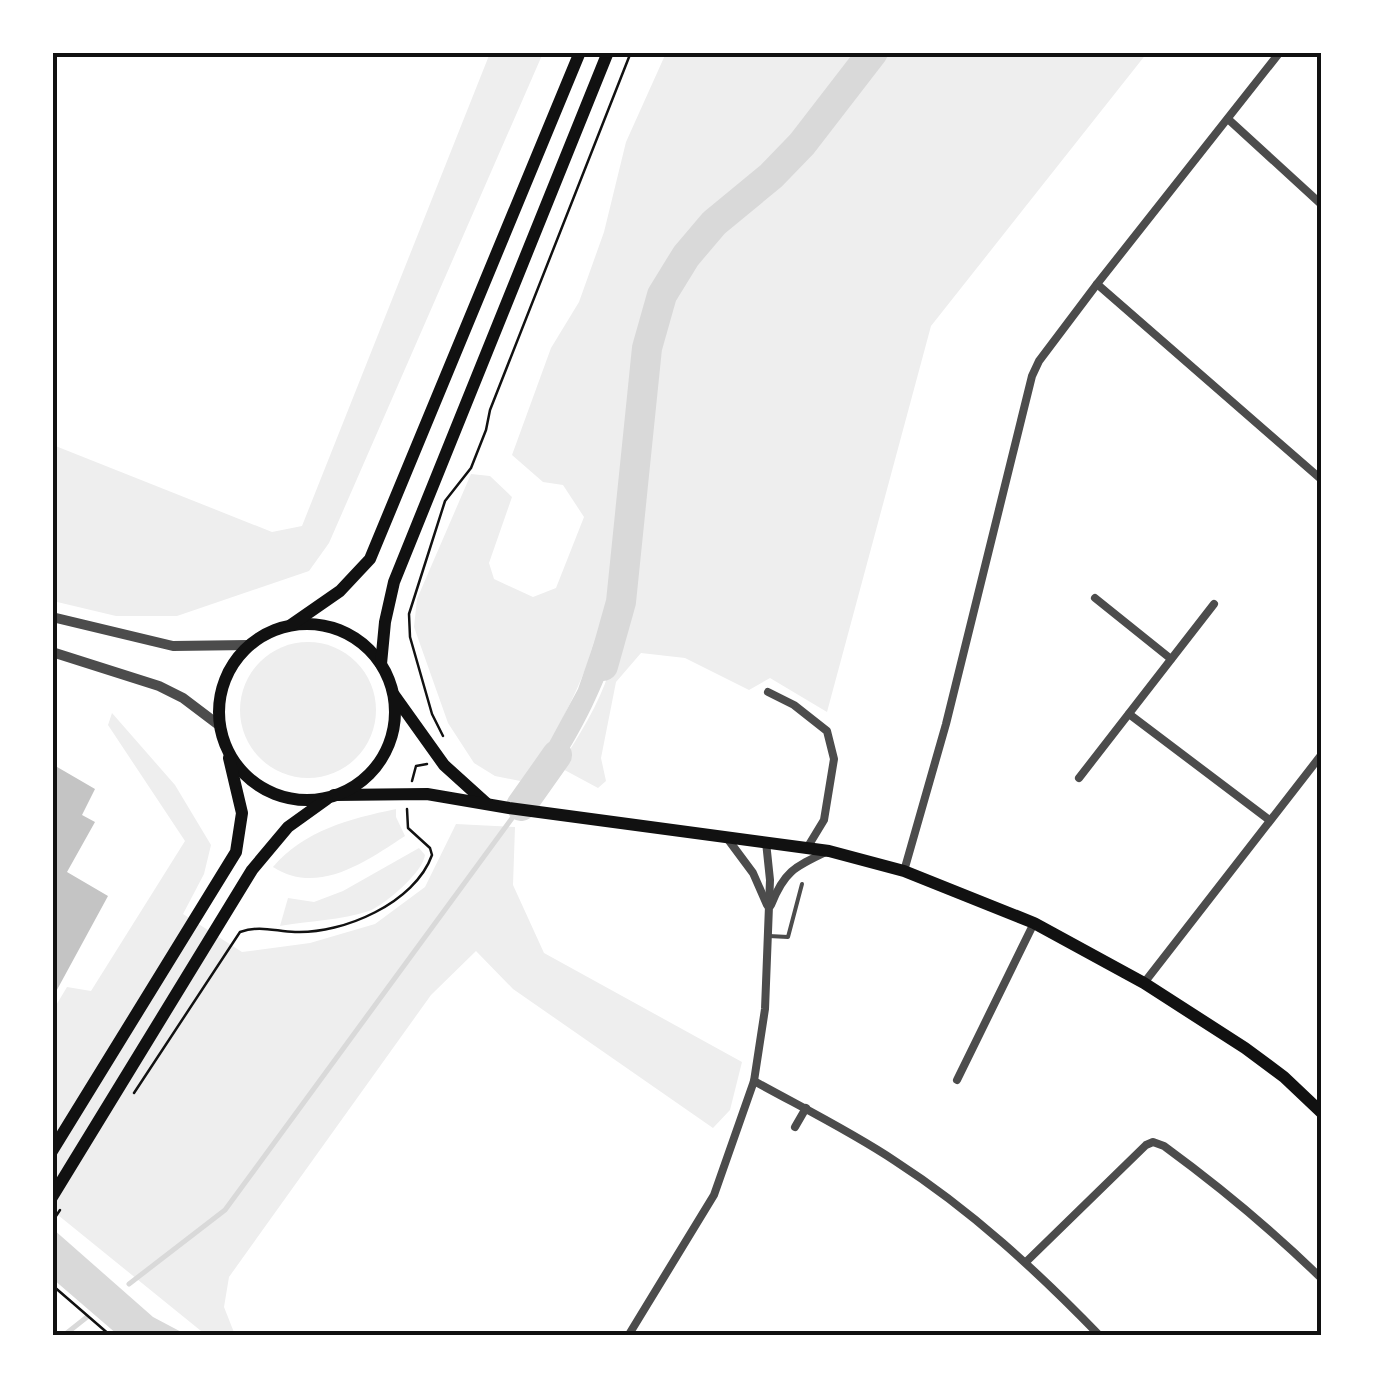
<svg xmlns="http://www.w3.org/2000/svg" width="1374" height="1388" viewBox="0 0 1374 1388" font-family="'Noto Sans',sans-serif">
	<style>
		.green { fill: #eee }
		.water { fill: #d9d9d9 }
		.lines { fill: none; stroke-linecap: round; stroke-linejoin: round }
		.stream { stroke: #d9d9d9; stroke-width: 5 }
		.river { stroke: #d9d9d9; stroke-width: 30 }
		.building { fill: #c4c4c4 }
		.path { stroke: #111; stroke-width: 2.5 }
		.service { stroke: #4c4c4c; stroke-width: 4 }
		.minor { stroke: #4c4c4c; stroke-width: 8 }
		.tertiary { stroke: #4c4c4c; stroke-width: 10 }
		.primary { stroke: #111; stroke-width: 12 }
		.trunk { stroke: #111; stroke-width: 12 }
		.neatline { fill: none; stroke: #111; stroke-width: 4 }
	</style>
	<rect width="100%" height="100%" fill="#fff"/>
	<!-- green -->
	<g class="green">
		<path d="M490,53H543L329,543L309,571L177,616H116L53,601V445L272,532L302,526Z"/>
		<path d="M666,53H1147L931,326L827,712L770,678L749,690L685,658L641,653L616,682L601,758L606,781L598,788L559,767C578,737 598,707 609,672C646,561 639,438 658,323L670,295L724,225L710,213C612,297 629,470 609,588C598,654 567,712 535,771L525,782L495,776L474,763L448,723L414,627L417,599L471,474L490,476L512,497L489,563L494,579L533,597L556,588L584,517L563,485L543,482L512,455L551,348L579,302L604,232L626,142Z"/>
		<circle cx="308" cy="710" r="68"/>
		<path d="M112,713L175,785L211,845L204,874L183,914L242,952L310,943L375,924L425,887L456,824L515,827L513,885L544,953L742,1062L730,1110L713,1128L513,989L476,951L431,995L229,1277L224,1307L235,1335H206L53,1211L52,1012L67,987L91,991L185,841L108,725Z"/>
		<path d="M396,809V817L405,836C365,862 318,896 273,867C305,830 349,819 396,809Z"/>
		<path d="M419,848L425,855C423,872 386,904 369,911C342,920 308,921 280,926L288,898L314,902L343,891Z"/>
	</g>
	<!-- water -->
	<g class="water">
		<path d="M601,623L622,627C603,693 580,734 543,791L524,789L578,689Z"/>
		<path d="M53,1229L153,1317L187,1335H118L53,1279Z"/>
	</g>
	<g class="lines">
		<!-- stream -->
		<g class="stream">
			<path d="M129,1284L225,1210L518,810"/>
			<path d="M63,1336L87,1317"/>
		</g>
		<!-- river -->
		<g class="river">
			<path d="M603,666L621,602L647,348L662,295L686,256L714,223L771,176L802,144L873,52"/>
			<path d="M521,806L557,755"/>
		</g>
	</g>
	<!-- building -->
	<path class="building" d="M52,764L95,789L82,815L95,822L67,872L108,896L52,999Z"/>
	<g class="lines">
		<!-- path -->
		<g class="path">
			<path d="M443,736L432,714L410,637L409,614L445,501L471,468L486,430L490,410L631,52"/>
			<path d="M412,781L416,766L427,764"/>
			<path d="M134,1093L240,932C260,925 274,931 295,932C343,934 415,903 432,855L430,848L408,828L407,809"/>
			<path d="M52,1222L60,1210"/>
			<path d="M52,1285L111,1336"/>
		</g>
		<!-- service -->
		<path class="service" d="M769,936L788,937L802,884"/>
		<!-- minor -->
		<g class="minor">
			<path d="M1228,119L1322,205"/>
			<path d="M1097,284L1322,480"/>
			<path d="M1095,598L1171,659"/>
			<path d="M768,692L794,705L827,731L834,759L824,820L807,848"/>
			<path d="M1129,714L1268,819"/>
			<path d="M1079,778L1214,604"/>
			<path d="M727,838L753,873L767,905"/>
			<path d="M904,871L946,724L1032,376L1039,361L1097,284L1280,52"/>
			<path d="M771,905C784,872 794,867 826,852"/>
			<path d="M1144,983L1322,754"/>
			<path d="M957,1080L1034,923"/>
			<path d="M754,1081C801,1107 850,1131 895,1161C971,1210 1037,1271 1100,1336"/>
			<path d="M795,1127L806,1108"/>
			<path d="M1027,1261L1146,1145L1153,1142L1164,1146C1220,1187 1272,1230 1322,1279"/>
			<path d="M628,1336L714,1195L754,1081L765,1009L770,880L766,842"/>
		</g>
		<!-- tertiary -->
		<g class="tertiary">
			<path d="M52,617L173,646L249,645"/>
			<path d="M52,652L159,686L183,698L220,726"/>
		</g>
		<!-- primary -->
		<g class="primary">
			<path d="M394,695L444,765L486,803"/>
			<path d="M334,795L427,794L509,808L829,851L904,871L1034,923L1144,983L1245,1048L1284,1077L1322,1113"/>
		</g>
		<!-- trunk -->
		<g class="trunk">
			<circle cx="307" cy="712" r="88"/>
			<path d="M291,625L340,591L370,559L580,52"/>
			<path d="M381,664L385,622L394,582L608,52"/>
			<path d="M52,1151L236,852L242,813L229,758"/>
			<path d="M52,1197L252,870L288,827L327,799"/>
		</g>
	</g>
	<!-- border -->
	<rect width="1374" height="1388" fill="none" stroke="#ffffff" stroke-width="110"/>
	<rect x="55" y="55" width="1264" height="1278" class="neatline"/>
</svg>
